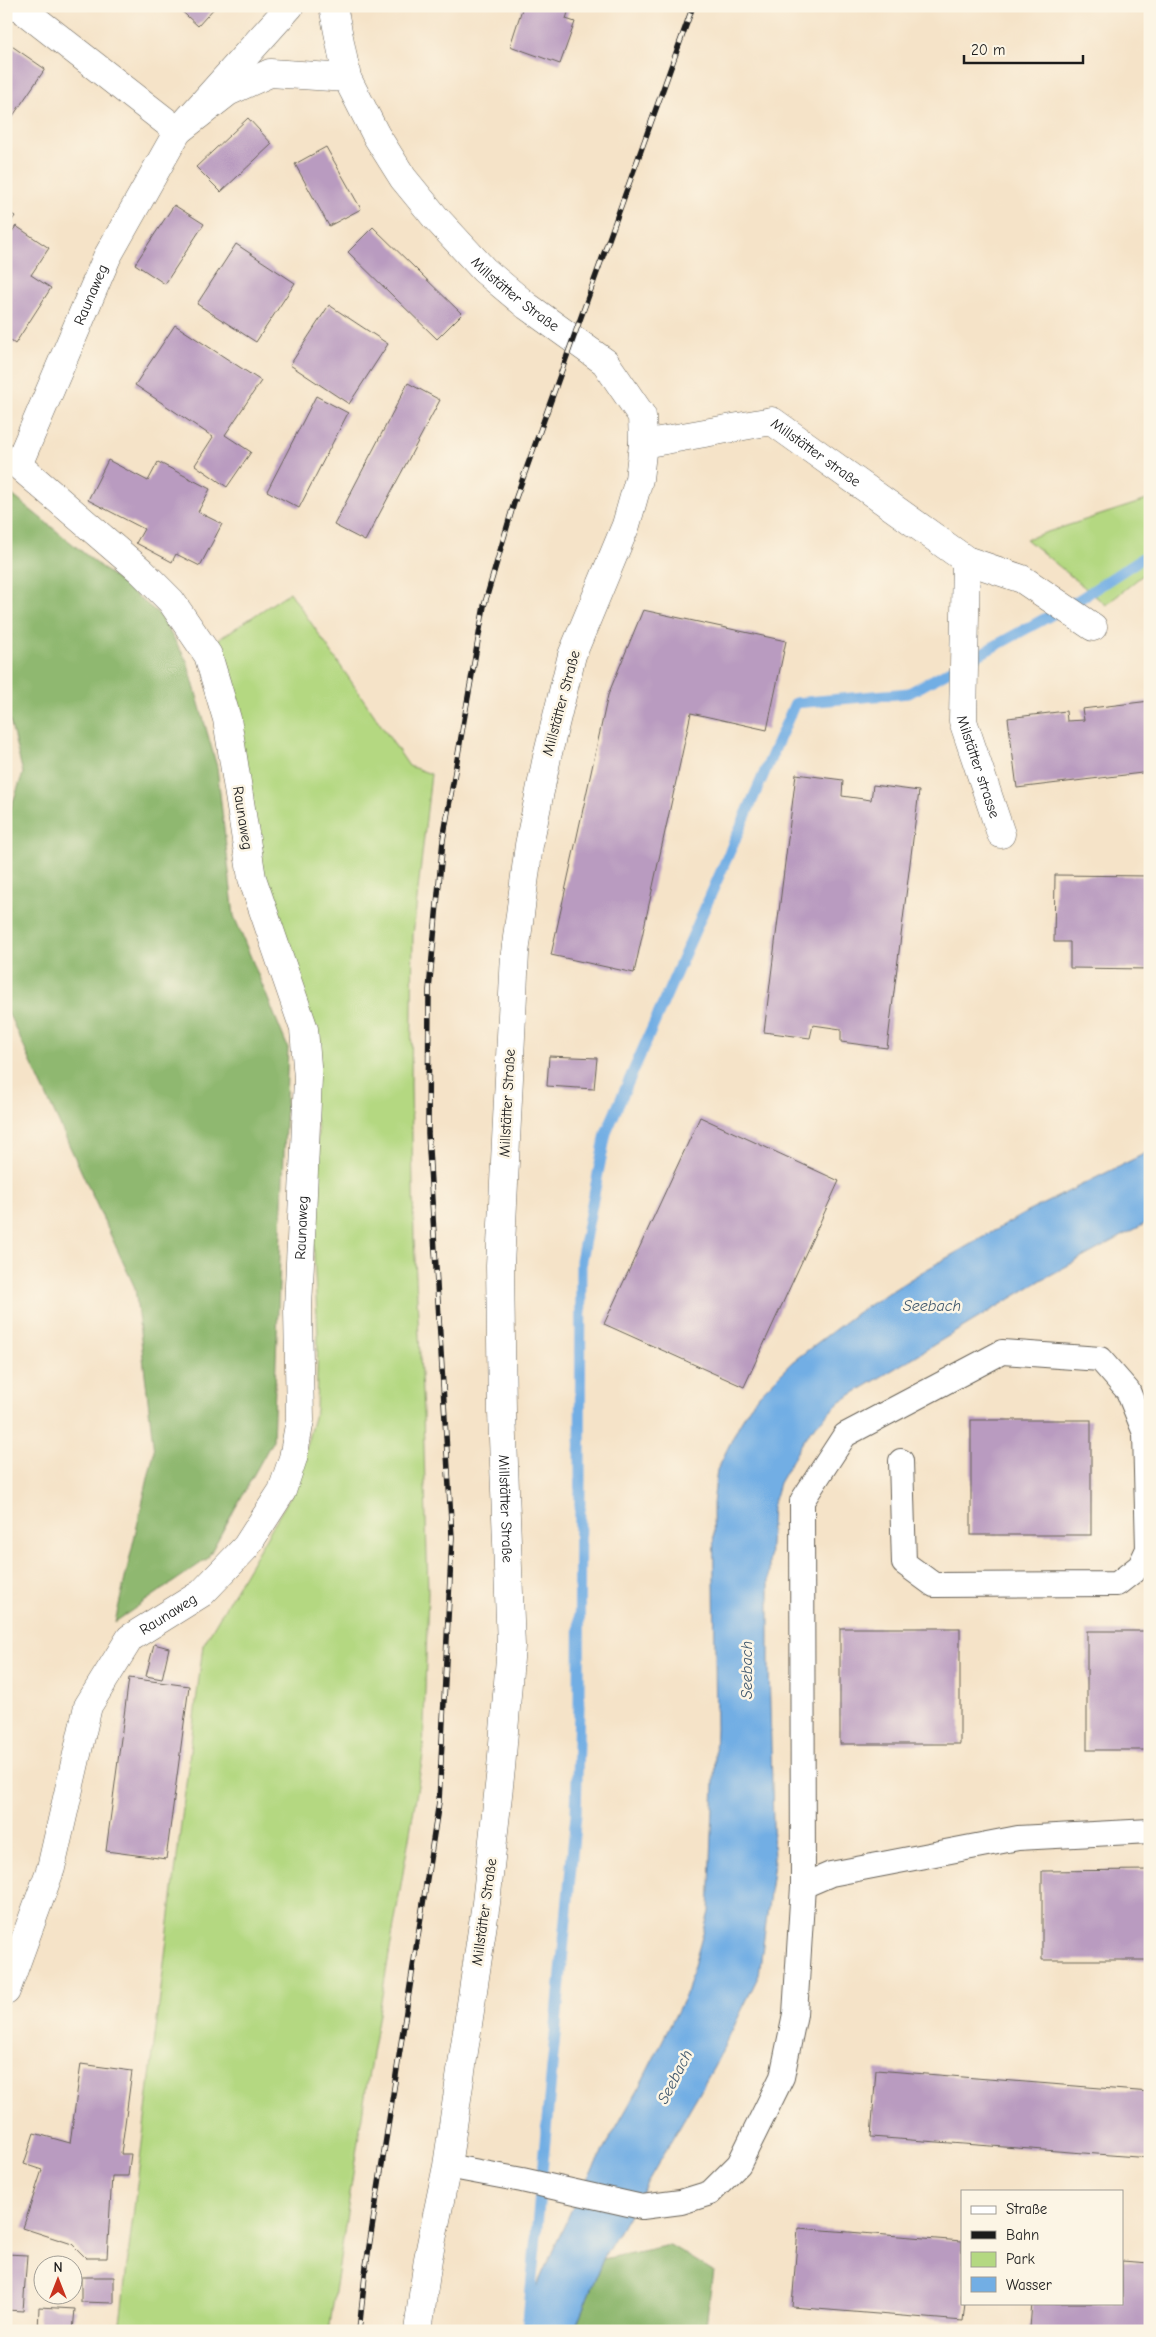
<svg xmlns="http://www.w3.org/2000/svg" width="1156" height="2337" viewBox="0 0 1156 2337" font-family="'Comic Neue',sans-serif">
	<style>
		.green { fill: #b4d881; stroke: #687a4e }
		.forest { fill: #8fb86f; stroke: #566a46 }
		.water { fill: #72aee4; stroke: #476580 }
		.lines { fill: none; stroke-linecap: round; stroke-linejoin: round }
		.stream { stroke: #72aee4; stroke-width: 11 }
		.building { fill: #b99bc0 }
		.service-casing { stroke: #686258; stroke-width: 26 }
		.minor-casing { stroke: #686258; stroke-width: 29 }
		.tertiary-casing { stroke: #686258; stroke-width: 29 }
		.service { stroke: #fff; stroke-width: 24 }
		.minor { stroke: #fff; stroke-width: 28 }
		.tertiary { stroke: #fff; stroke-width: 28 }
		.rail-casing { stroke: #1c1c1c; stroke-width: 5.5 }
		.rail { stroke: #fcf5e5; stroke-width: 4; stroke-dasharray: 11; stroke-linecap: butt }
		.labels { text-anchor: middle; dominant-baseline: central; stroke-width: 5; stroke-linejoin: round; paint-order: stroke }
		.street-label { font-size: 15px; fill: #1c1c1c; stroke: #fcf5e5 }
		.water-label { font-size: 16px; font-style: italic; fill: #3e566c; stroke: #fcf5e5 }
	</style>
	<rect width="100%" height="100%" fill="#fcf5e5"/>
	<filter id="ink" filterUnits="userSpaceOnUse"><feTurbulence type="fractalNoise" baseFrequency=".02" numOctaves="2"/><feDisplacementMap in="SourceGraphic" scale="10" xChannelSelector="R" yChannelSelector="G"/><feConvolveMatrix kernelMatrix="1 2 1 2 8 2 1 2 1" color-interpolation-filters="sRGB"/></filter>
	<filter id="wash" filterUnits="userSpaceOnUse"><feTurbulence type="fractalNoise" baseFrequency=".0096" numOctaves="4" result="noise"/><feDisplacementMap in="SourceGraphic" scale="20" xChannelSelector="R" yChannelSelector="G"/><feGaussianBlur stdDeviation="1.12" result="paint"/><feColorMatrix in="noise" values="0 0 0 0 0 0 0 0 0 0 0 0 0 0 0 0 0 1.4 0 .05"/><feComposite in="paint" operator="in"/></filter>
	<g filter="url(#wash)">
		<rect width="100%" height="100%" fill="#f5e3c8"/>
		<!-- green -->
		<g class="green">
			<path d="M1150,499V569L1106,605L1026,539Z"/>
			<path d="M290,592L409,766L431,774L413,935L411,1084L414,1239L423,1413L428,1592L423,1756L366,2089L329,2331H119L203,1645L294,1490L316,1410L318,1335L313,1236L318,1130L213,643Z"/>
		</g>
		<!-- forest -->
		<g class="forest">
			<path d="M6,490L159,614L187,661L217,767L234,916L288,1048L273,1440L207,1559L115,1622L154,1452L135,1288L6,1008V822L23,773L6,705Z"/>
			<path d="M670,2245L713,2271L705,2331H574L603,2259Z"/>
		</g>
		<!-- water -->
		<path class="water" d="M1150,1151V1221L1043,1279L841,1401L808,1433L779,1483L772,1507L769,1565V1667L774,1863L759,1975L714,2067L603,2259L574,2331H523L529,2303L579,2193L639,2087L686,1994L709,1912L716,1729L713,1504L717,1470L739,1425L754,1400L792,1362L858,1312L922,1272L1027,1212Z"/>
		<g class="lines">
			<!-- stream -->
			<path class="stream" d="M527,2331L576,1814L579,1707L581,1260L606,1133L795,703L909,693L1077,601L1150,553"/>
		</g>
		<g id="blocks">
			<!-- building -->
			<g class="building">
				<path d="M176,6H216L198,26Z"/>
				<path d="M523,6H570L566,19L575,22L560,64L510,46Z"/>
				<path d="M6,42L45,69L6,126Z"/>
				<path d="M248,118L272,144L221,192L196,167Z"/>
				<path d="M326,147L361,209L329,226L295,164Z"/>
				<path d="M174,205L204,224L165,284L135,264Z"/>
				<path d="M6,211L15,216L6,229Z"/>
				<path d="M16,226L49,248L31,275L51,288L15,344L11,341L6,348V240Z"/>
				<path d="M373,227L462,314L437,339L348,252Z"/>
				<path d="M236,244L295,283L256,342L197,304Z"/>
				<path d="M329,305L388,344L349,404L290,365Z"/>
				<path d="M175,325L261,381L225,435L251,452L227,487L195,465L213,437L135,385Z"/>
				<path d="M408,383L440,400L365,541L334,525Z"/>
				<path d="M316,396L348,413L299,508L267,491Z"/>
				<path d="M108,460L148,481L158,462L210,489L198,512L222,524L200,566L176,554L172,562L136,543L144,529L88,500Z"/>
				<path d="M643,610L786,641L767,730L691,713L634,973L551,955L608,695Z"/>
				<path d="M1150,701V772L1017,788L1008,718L1066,711L1067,721L1084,720L1082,709Z"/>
				<path d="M796,774L843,780L842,796L871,800L873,785L919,791L887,1048L841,1042V1029L813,1025L810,1038L764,1032Z"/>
				<path d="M1055,875L1150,876V969L1070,968V942H1054Z"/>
				<path d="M549,1056L597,1058L594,1089L547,1086Z"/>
				<path d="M700,1117L839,1181L744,1387L604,1324Z"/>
				<rect x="971" y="1420" width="120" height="115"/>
				<rect x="840" y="1628" width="120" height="116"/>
				<rect x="1087" y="1631" width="63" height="119"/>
				<path d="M154,1644L169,1648L162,1679L146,1676Z"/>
				<path d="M129,1678L189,1686L166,1859L106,1851Z"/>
				<path d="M1150,1870V1960H1042V1871Z"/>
				<path d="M81,2064L132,2071L121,2154H131L128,2176H112L107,2258H86L72,2244L23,2228L42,2170L24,2164L34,2133L70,2143Z"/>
				<path d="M876,2070L1150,2092V2158L871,2137Z"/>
				<path d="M798,2228L962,2241V2303H965L963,2321L792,2307Z"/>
				<path d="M6,2254L27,2255L23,2311L6,2310Z"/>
				<path d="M1122,2261L1150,2263V2331H1068L1030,2328L1032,2303H1122Z"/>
				<path d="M81,2277H114V2303L81,2302Z"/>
				<path d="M39,2307L75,2309L73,2331H38Z"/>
			</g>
		</g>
	</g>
	<g filter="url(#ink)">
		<use href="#blocks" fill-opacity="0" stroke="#686258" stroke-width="1"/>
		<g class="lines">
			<!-- service casing -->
			<g class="service-casing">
				<g id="service">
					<path d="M803,1886L831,1874L1018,1838L1150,1831"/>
					<path d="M447,2166L522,2180L642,2207L681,2202L710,2193L739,2164L782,2077L795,2014L803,1886L802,1501L845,1435L1002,1352L1100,1359L1128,1391L1145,1433L1148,1549L1140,1566L1117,1584L934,1585L904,1563L901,1461"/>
				</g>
			</g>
			<!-- minor casing -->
			<g class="minor-casing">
				<g id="minor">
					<path d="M18,6L178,131L228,92L270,73L347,78"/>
					<path id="s1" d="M643,444L772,421L966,560L1022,579L1093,627"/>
					<path id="s2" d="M966,560L963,721L1001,834"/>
					<path id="s3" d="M6,1991L51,1868L88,1706L130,1638L202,1593L246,1547L282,1491L293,1458L300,1420L298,1309L308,1078L304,1029L252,878L227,719L208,655L171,601L141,571L18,465L107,257L178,131L290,6"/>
				</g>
			</g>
			<!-- tertiary casing -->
			<g class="tertiary-casing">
				<g id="tertiary">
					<path id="s4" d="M333,6L347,78L376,135L403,178L435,217L484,270L527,306L605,362L642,416L643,444L639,479L626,525L572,655L547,757L529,845L515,953L500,1266L502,1412L511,1646L501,1768L486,1903L447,2166L428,2259L418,2331"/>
				</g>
			</g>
			<!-- service -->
			<use href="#service" class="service"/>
			<!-- minor -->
			<use href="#minor" class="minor"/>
			<!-- tertiary -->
			<use href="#tertiary" class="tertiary"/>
			<!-- rail casing -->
			<g class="rail-casing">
				<path id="rail" d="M359,2331L366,2266L439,1802L452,1537L428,1133L429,990L443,840L484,606L514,503L693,6"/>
			</g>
			<!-- rail -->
			<use href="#rail" class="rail"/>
		</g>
	</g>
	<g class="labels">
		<!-- street labels -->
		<g class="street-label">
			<text stroke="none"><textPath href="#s4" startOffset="350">Millstätter Straße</textPath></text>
			<text stroke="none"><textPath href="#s3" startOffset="1900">Raunaweg</textPath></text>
			<text stroke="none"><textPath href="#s1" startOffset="185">Millstätter straße</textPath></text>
			<text transform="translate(561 703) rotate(-75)">Millstätter Straße</text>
			<text stroke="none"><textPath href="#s2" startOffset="209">Milstätter strasse</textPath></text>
			<text transform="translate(243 818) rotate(81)">Raunaweg</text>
			<text transform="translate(507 1103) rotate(-87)">Millstätter Straße</text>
			<text stroke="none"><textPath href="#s3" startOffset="858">Raunaweg</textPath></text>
			<text stroke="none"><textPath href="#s4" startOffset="1640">Millstätter Straße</textPath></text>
			<text stroke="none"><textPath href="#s3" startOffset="422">Raunaweg</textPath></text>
			<text transform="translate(484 1912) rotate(-82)">Millstätter Straße</text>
		</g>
		<!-- water labels -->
		<g class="water-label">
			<text x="932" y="1306">Seebach</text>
			<text transform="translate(747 1670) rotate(-90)">Seebach</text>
			<text transform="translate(675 2077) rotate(-63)">Seebach</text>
		</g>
	</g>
	<!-- margin -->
	<rect width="1156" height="2337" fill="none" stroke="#fcf5e5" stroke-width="25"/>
	<!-- legend -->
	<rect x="961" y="2190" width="162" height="115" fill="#fcf5e5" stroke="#a29e95"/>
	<rect x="971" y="2206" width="25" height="8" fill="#ffffff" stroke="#a29e95"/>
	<text x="1006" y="2214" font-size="15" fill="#1c1c1c">Straße</text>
	<rect x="971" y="2231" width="25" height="8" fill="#1c1c1c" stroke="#a29e95"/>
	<text x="1006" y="2240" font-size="15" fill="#1c1c1c">Bahn</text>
	<rect x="971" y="2252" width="25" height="15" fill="#b4d881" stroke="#a29e95"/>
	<text x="1006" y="2264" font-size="15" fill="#1c1c1c">Park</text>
	<rect x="971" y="2277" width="25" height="15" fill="#72aee4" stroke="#a29e95"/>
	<text x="1006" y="2290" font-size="15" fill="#1c1c1c">Wasser</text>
	<!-- north arrow -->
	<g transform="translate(58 2280)"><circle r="24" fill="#fcf5e5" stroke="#a29e95"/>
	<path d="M0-4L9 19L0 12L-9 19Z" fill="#c8321e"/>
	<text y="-8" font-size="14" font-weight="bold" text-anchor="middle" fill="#1c1c1c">N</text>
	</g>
	<!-- scale -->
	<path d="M964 55v8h119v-8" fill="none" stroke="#1c1c1c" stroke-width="2.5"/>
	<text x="971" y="55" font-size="15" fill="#1c1c1c" stroke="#fcf5e5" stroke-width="4" paint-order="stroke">20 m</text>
</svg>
